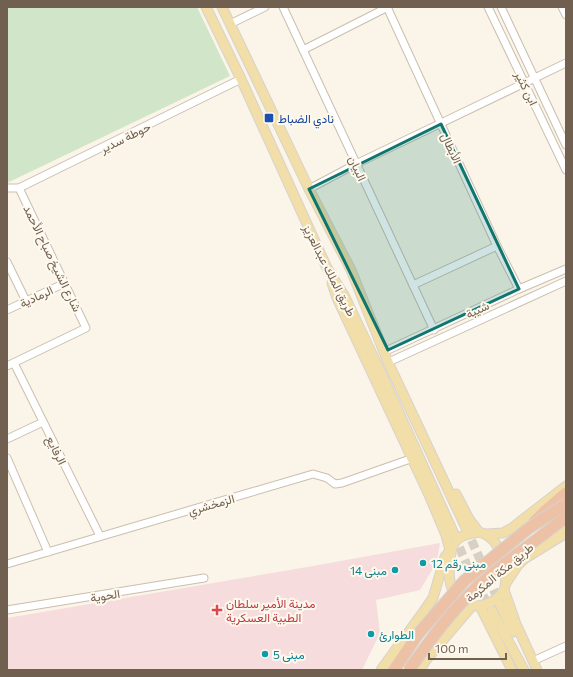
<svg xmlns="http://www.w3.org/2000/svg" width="573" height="677" viewBox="0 0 573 677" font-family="Commissioner,Vazirmatn,sans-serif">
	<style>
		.medical { fill: #f7dcdd }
		.green { fill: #d1e6c8 }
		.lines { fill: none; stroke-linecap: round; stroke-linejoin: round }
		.major-tunnel { stroke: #d8d0c2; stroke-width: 9; stroke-dasharray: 9 4.5; stroke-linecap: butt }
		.minor-casing { stroke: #cbbeaf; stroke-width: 9 }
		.major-casing { stroke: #d7d2ce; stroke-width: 11 }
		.highway-casing { stroke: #d7d2ce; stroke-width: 13 }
		.minor { stroke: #fff; stroke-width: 7 }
		.major { stroke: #f1dea8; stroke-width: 9 }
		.highway { stroke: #edc1a6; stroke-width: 11 }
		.highway-bridge-casing { stroke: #d7d2ce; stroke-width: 13; stroke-linecap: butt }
		.highway-bridge { stroke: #edc1a6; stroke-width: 11 }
		.marked { fill: #0f766e; fill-opacity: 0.2; stroke: #0f766e; stroke-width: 3; stroke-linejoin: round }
		.transit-dot { fill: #1a4fb4; stroke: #fdf9ee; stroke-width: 1.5 }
		.culture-dot { fill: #0f9aa8; stroke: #fdf9ee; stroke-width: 1.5 }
		.health-dot { fill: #e0444e; stroke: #fdf9ee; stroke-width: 1.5 }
		.labels { text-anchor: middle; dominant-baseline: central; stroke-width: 4; stroke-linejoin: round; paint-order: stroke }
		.street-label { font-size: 12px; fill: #715f4f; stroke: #fdf9ee }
		.transit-label { font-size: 12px; fill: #164399; stroke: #fdf9ee; text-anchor: start }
		.culture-label { font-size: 12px; fill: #0d838f; stroke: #fdf9ee; text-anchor: start }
		.health-label { font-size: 12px; fill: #be3a42; stroke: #fdf9ee; text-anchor: start }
	</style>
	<rect width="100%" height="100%" fill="#faf5e8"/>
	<!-- medical -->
	<path class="medical" d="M440,543L438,555L434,567L420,590L376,600L380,633L362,670H7V618L313,566Z"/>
	<!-- green -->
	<path class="green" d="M7,7H197L230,76L7,183Z"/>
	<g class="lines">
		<!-- major-tunnel -->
		<g class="major-tunnel">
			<path d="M466,528L500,604"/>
			<path d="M454,535L470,572L491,610"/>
		</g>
		<!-- minor casing -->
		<g class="minor-casing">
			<g id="minor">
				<path d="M283,7L434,330"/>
				<path d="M387,7L497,246L519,289"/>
				<path d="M488,7L566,170"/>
				<path d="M501,7L566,145"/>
				<path d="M562,7L566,15"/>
				<path d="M230,24L265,7"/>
				<path d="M303,50L388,7"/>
				<path d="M7,188H19L241,79"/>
				<path d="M309,189L356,164L566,63"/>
				<path d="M7,262L26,301"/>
				<path d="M413,285L497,246"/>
				<path d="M7,310L65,283"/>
				<path d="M388,350L519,289L566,269"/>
				<path d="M393,360L566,281"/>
				<path d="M14,363L100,536"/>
				<path d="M7,366L86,328L19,188"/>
				<path d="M7,439L43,422"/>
				<path d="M7,458L48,552"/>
				<path d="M7,564L313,474L327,478L335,484L342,483L413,458"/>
				<path d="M7,610L204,578"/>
				<path d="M533,661L566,646"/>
			</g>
		</g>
		<!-- major casing -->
		<g class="major-casing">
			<g id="major">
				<path d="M206,7L241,79L327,268L345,297L382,375L454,534"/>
				<path d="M222,7L309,189L351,270L388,362L466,528"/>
				<path d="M332,283L337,298L430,497L446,535L451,554"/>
				<path d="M456,494L469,519L479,532"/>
				<path d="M479,532C486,534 492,538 496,544C503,553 510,583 502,593C491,607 467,612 455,595C447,583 446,548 459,538C465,534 472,533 479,532Z"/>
				<path d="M486,534L503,533L512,528L566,486"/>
				<path d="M549,534L566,525"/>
				<path d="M506,583L518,565L524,559L566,533"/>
				<path d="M504,590L516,624L537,670"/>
				<path d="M500,604L513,632"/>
				<path d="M480,606L512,670"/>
				<path d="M492,611L524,670"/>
				<path d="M381,670L424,611L433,598L445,557L449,552"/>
				<path d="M420,670L426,660L472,606"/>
			</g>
		</g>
		<!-- highway casing -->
		<g class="highway-casing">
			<g id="highway">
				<path d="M534,522L545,511L566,493"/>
				<path d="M394,670L418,634"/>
			</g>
		</g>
		<!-- minor -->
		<use href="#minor" class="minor"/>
		<!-- major -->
		<use href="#major" class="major"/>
		<!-- highway -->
		<use href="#highway" class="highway"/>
		<!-- highway-bridge casing -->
		<g class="highway-bridge-casing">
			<g id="highway-bridge">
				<path d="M418,634L464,581L529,528L566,504"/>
				<path d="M409,670C430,640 452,610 479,585C506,561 537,540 566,517"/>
			</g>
		</g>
		<!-- highway-bridge -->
		<use href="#highway-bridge" class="highway-bridge"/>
	</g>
	<!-- marked area -->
	<path class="marked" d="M441,124L519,289L388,350L309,189Z"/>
	<!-- markers -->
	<rect class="transit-dot" x="264" y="113" width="10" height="10" rx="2"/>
	<g class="culture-dot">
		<circle cx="423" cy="563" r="4"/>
		<circle cx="395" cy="570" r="4"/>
		<circle cx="371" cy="634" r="4"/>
		<circle cx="265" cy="654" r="4"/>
	</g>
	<path class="health-dot" d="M215 604h4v4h4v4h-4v4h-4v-4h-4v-4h4z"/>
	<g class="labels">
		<!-- street labels -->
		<g class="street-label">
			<text transform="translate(527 88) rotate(64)">ابن كثير</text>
			<text transform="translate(125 137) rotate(-26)">حوطة سدير</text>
			<text transform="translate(452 148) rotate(65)">الأبطال</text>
			<text transform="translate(358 168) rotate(65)">البيان</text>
			<text transform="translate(53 258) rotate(64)">شارع الشيخ صباح الأحمد</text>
			<text transform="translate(330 270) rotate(63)">طريق الملك عبدالعزيز</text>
			<text transform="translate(36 296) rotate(-25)">الرمادية</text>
			<text transform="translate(477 309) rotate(-25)">شيبة</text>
			<text transform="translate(57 450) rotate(64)">الرفايع</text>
			<text transform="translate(211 504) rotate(-16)">الزمخشري</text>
			<text transform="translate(499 572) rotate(-40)">طريق مكة المكرمة</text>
			<text transform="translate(105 595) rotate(-9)">الحوية</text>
		</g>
		<!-- transit labels -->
		<g class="transit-label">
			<text x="278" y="118">نادي الضباط</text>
		</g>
		<!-- culture labels -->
		<g class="culture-label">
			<text x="431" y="563">مبنى رقم 12</text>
			<text x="387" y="570" text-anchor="end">مبنى 14</text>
			<text x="379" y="634">الطوارئ</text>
			<text x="273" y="654">مبنى 5</text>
		</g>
		<!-- health labels -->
		<g class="health-label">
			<text x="226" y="603">مدينة الأمير سلطان<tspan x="226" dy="14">الطبية العسكرية</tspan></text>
		</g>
	</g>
	<!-- border -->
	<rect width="573" height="677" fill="none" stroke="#715f4f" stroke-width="16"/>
	<!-- scale -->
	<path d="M429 653v6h77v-6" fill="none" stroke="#715f4f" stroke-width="2"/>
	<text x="435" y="653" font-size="12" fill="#715f4f" stroke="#fdf9ee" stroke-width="3" paint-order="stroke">100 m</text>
</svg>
